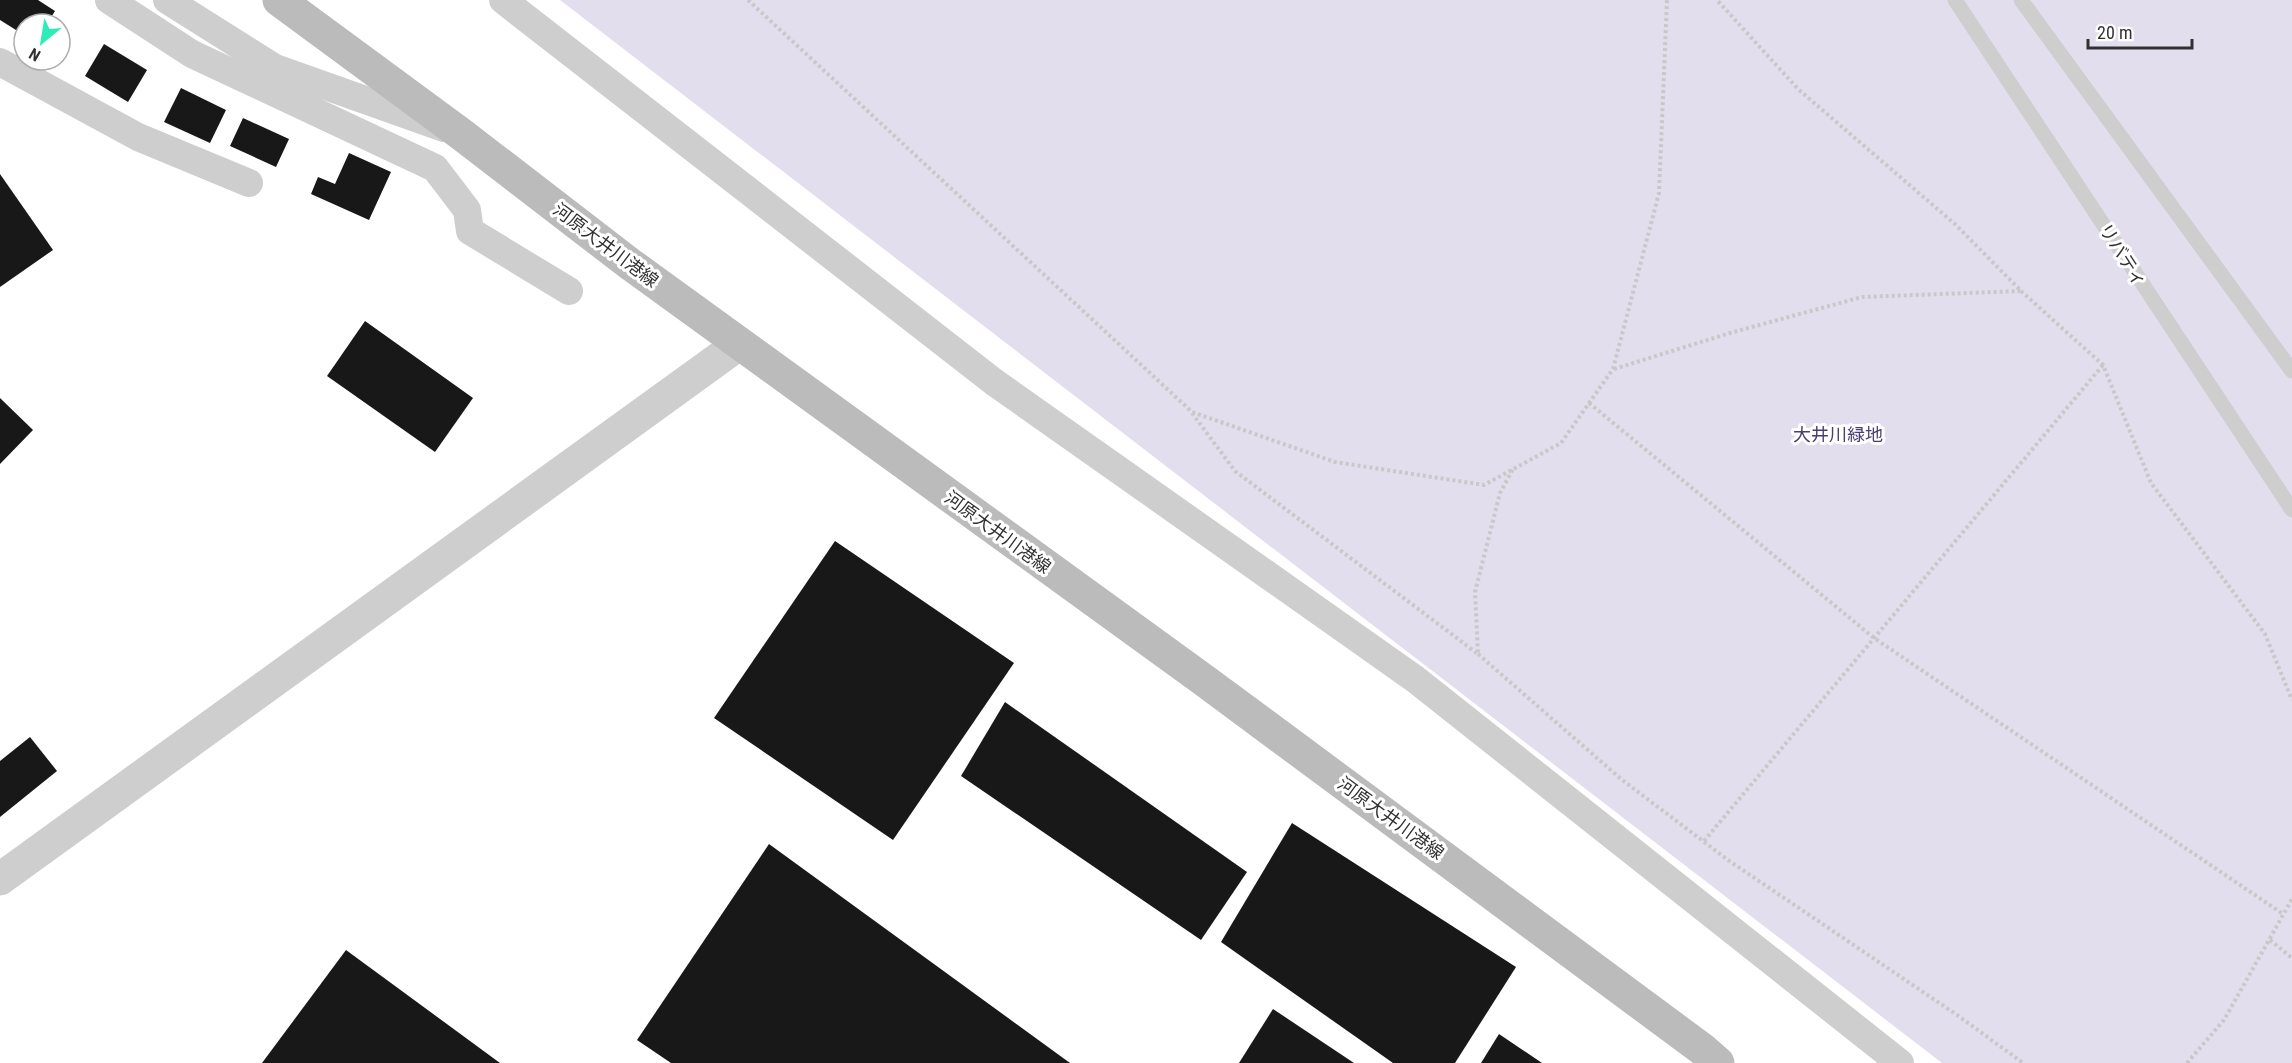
<svg xmlns="http://www.w3.org/2000/svg" width="2292" height="1063" viewBox="0 0 2292 1063" font-family="'Roboto Condensed','Noto Sans JP',sans-serif">
	<style>
		.green { fill: #e2deee }
		.building { fill: #181818 }
		.lines { fill: none; stroke-linecap: round; stroke-linejoin: round }
		.path { stroke: #c8c8c8; stroke-width: 4; stroke-dasharray: 3 3; stroke-linecap: butt }
		.service { stroke: #cecece; stroke-width: 15 }
		.minor { stroke: #cecece; stroke-width: 28 }
		.tertiary { stroke: #cecece; stroke-width: 33 }
		.secondary { stroke: #bbb; stroke-width: 33 }
		.labels { text-anchor: middle; dominant-baseline: central; stroke-width: 6; stroke-linejoin: round; paint-order: stroke }
		.street-label { font-size: 18px; fill: #313131; stroke: #fff }
		.park-label { font-size: 18px; fill: #4c3c6f; stroke: #fff }
	</style>
	<rect width="100%" height="100%" fill="#fff"/>
	<!-- green -->
	<path class="green" d="M560,0H2292V1063H1942Z"/>
	<!-- building -->
	<g class="building">
		<path d="M0,0H38L55,11L47,24H24V35L0,20Z"/>
		<path d="M104,44L147,70L128,102L85,76Z"/>
		<path d="M181,88L226,110L210,143L164,122Z"/>
		<path d="M243,118L289,139L276,167L230,146Z"/>
		<path d="M349,153L391,172L369,220L311,194L318,177L335,184Z"/>
		<path d="M0,174L53,250L0,287Z"/>
		<path d="M365,321L473,398L435,452L327,376Z"/>
		<path d="M0,398L33,430L0,464Z"/>
		<path d="M835,541L1014,663L893,840L714,718Z"/>
		<path d="M1005,702L1247,872L1201,940L961,776Z"/>
		<path d="M30,737L57,771L0,817V761Z"/>
		<path d="M1292,823L1516,967L1455,1063H1393L1221,942Z"/>
		<path d="M769,844L1070,1063H671L637,1040Z"/>
		<path d="M346,950L500,1063H262Z"/>
		<path d="M1273,1009L1354,1063H1239Z"/>
		<path d="M1499,1034L1542,1063H1481Z"/>
	</g>
	<g class="lines">
		<!-- path -->
		<g class="path">
			<path d="M748,0L1192,412L1335,462L1484,485L1561,443L1613,369L1659,193L1667,0"/>
			<path d="M2021,291L2103,365L2151,483L2265,634L2292,700"/>
			<path d="M1614,369L1730,333L1862,297L2021,291L1956,225L1798,89L1717,0"/>
			<path d="M1589,403L1874,638L2283,914"/>
			<path d="M1192,413L1235,471L1478,654L1475,592L1500,493L1513,469"/>
			<path d="M1478,654L1621,779L1728,860L1960,1017L2023,1063"/>
			<path d="M1704,841L2103,365"/>
			<path d="M2270,940L2292,958"/>
			<path d="M2187,1063L2224,1020L2292,899"/>
		</g>
		<!-- service -->
		<g class="service">
			<path d="M1955,0L2292,510"/>
			<path d="M2021,0L2292,371"/>
		</g>
		<!-- minor -->
		<g class="minor">
			<path d="M109,0L192,54L435,168L467,210L470,231L569,291"/>
			<path d="M167,0L275,68L444,128"/>
			<path d="M503,0L994,382L1415,679L1900,1063"/>
			<path d="M0,62L138,137L249,183"/>
		</g>
		<!-- tertiary -->
		<path class="tertiary" d="M0,879L739,344"/>
		<!-- secondary -->
		<path class="secondary" d="M279,0L461,134L630,264L1205,681L1702,1049L1718,1063"/>
	</g>
	<g class="labels">
		<!-- street labels -->
		<g class="street-label">
			<text transform="translate(606 245) rotate(37)">河原大井川港線</text>
			<text transform="translate(2123 255) rotate(57)">リバティ</text>
			<text transform="translate(998 532) rotate(36)">河原大井川港線</text>
			<text transform="translate(1391 818) rotate(36)">河原大井川港線</text>
		</g>
		<!-- park labels -->
		<g class="park-label">
			<text x="1838" y="434">大井川緑地</text>
		</g>
	</g>
	<!-- north arrow -->
	<g transform="translate(42 42) rotate(210)"><circle r="28" fill="#ffffff" stroke="#adadad" stroke-width="1.5"/>
	<path d="M0-4.5L10 22L0 15L-10 22Z" fill="#2fecb7"/>
	<text y="-9" font-size="16" font-weight="bold" text-anchor="middle" fill="#313131">N</text>
	</g>
	<!-- scale -->
	<path d="M2088 39v9h104v-9" fill="none" stroke="#313131" stroke-width="3"/>
	<text x="2097" y="39" font-size="18" fill="#313131" stroke="#ffffff" stroke-width="4.5" paint-order="stroke">20 m</text>
</svg>
